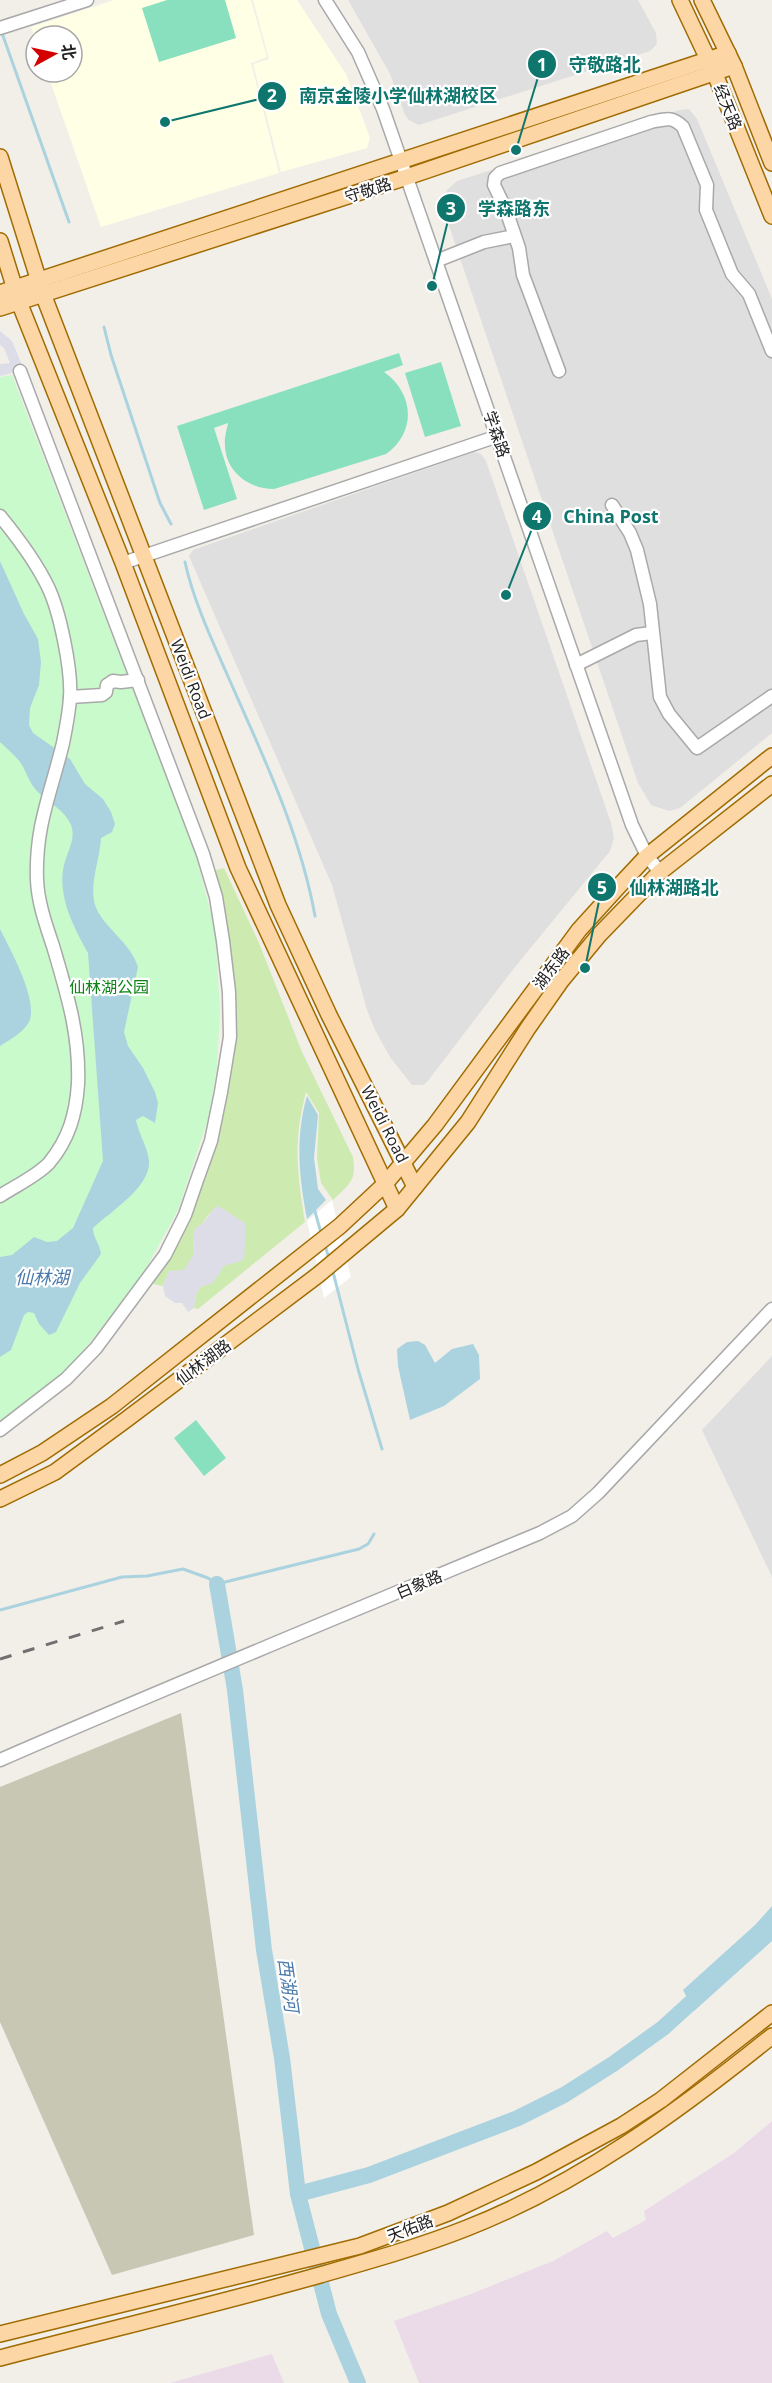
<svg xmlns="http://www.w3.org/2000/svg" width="772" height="2383" viewBox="0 0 772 2383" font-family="'Open Sans','Noto Sans SC',sans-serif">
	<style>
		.residential { fill: #e0dfdf }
		.industrial { fill: #ebdbe8 }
		.education { fill: #ffffe5 }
		.construction { fill: #c7c7b4 }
		.grass { fill: #cdebb0 }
		.park { fill: #c8facc }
		.pitch { fill: #88e0be }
		.plaza { fill: #dddde8 }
		.water { fill: #aad3df }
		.pier { fill: #fff }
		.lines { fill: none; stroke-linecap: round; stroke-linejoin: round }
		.stream { stroke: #aad3df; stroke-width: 3 }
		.river { stroke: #aad3df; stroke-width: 16 }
		.minor-casing { stroke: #a9a9a9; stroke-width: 15 }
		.major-casing { stroke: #a06b00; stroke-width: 18 }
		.minor { stroke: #fff; stroke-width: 12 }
		.major { stroke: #fcd6a4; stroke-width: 15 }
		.rail { stroke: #707070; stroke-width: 3; stroke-dasharray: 12 12; stroke-linecap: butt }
		.labels { text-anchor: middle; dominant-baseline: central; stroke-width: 4.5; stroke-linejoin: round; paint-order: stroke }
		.street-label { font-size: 16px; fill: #222; stroke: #fff }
		.park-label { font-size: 16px; fill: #0c8416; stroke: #fff }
		.water-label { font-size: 18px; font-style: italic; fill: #4a7aab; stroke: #fff }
		.leader { fill: none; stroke: #0f766e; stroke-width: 2 }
		.callout-dot { fill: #0f766e; stroke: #fff; stroke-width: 2 }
		.mark-label { font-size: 18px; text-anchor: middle; font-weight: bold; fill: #fff }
		.callout-label { font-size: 18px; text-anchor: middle; font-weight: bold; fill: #0f766e; stroke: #fff; stroke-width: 4.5; stroke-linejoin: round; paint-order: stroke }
	</style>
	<rect width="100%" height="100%" fill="#f2efe9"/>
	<!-- residential -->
	<g class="residential">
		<path d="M348,0H638L656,33L657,44L650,51L419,125L409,120L405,115L390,74Z"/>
		<path d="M689,109L697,119L772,299V733L680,808L669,811L651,805L638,783L444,211L443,202L447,190L457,181L679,110Z"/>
		<path d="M474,452L481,454L486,461L611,823L614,838L610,851L515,967L427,1082L423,1085H412L390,1057L375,1030L367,1010L332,885L189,556L193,550Z"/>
		<path d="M772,1356V1577L702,1430Z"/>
	</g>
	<!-- industrial -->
	<g class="industrial">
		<path d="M772,2121V2383H419L394,2321L471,2294L553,2261L607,2231L613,2238L646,2220L644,2211L734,2153Z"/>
		<path d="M272,2354L284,2383H170Z"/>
	</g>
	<!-- education -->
	<g class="education">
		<path d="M114,0H251L267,57L251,63L279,173L101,227L47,72H72V36H36V41L31,27Z"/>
		<path d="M253,0H297L346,74L370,138L367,148L281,172L253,64L269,59Z"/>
	</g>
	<!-- construction -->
	<path class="construction" d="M181,1713L254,2235L112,2275L0,2022V1787Z"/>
	<!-- grass -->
	<path class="grass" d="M224,868L259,943L302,1052L353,1157C357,1181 349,1184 333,1200L321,1183L317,1158L319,1113L306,1092C293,1141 297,1173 305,1222L198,1309L194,1308L196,1295L200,1287C237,1275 220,1240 215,1211L208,1215L193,1238L194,1254L184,1271H169L163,1286L153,1284L191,1214L205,1179L215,1145L232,1044L213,871Z"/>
	<!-- park -->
	<path class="park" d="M12,375L194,849L215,929L220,1010L217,1067L208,1119L178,1210L139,1281L75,1361L39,1396L0,1424V377Z"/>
	<!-- pitch -->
	<g class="pitch">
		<path d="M167,0H225L236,38L159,62L142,8Z"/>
		<path d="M399,353L403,365L384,372C414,393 417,432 386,454L274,489C249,489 226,472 225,446C224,438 227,429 228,423L214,428L237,499L204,510L177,426Z"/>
		<path d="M441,362L461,426L425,437L405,373Z"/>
		<path d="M196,1420L226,1458L204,1476L174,1438Z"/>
	</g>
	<!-- plaza -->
	<g class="plaza">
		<path d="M0,331L12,341L24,370L0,376V364L10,363L4,348L0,345Z"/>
		<path d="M216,1206L222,1208L246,1224L244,1260L224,1266L213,1283L200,1287L196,1295L194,1308L188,1312L182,1303H175L165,1296L163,1286L169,1271L184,1270L194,1254L193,1238L195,1228L203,1223Z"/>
	</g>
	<!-- water -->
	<g class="water">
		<path d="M0,561L24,614L38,639L41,662L39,685L30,708L29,725L33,733L70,759L85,784L103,799L111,812L115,824L112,832L101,838C100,859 89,884 95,905C103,928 130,941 138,967L124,1032L128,1046L143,1068L155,1092L158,1103L155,1123L143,1116L136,1120C139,1135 148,1148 149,1161C151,1187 110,1212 93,1228C93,1238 100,1244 101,1254L80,1283L56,1332L49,1335L39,1324L34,1313L28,1312L24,1315L11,1350L0,1357V1257L12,1255L34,1237L47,1242L57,1241L73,1228L103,1161L88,953C74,928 59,899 63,870C65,855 77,840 71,825C64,809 50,804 39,793C29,784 27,772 20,762C14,754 6,748 0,742Z"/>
		<path d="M0,929C10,949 39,1001 29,1022C23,1033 9,1040 0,1046Z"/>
		<path d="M307,1096L318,1115L314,1158L318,1189L326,1200L307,1219C299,1176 295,1138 307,1096Z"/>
		<path d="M418,1341L425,1345L435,1363L452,1349L473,1344L479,1355L480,1379L444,1406L410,1420L398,1366L397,1349L407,1342Z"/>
		<path d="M772,1906V1941L694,2011L683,1990L755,1925Z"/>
	</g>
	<!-- pier -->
	<path class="pier" d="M332,1200L351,1277L324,1298L307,1221Z"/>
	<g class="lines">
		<!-- stream -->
		<g class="stream">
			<path d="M2,33L69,222"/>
			<path d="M104,327L111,355L160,503L171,524"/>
			<path d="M185,562C194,603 213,642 230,681C264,758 300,833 315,916"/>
			<path d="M314,1208L321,1233"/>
			<path d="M325,1245L329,1259"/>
			<path d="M332,1268L358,1369L382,1449"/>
			<path d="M0,1610L122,1577L147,1576L183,1569L208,1578L217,1584L359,1549L368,1544L374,1534"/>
		</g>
		<!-- river -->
		<g class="river">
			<path d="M217,1584L235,1690L264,1950L282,2058L298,2194L329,2314L358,2383"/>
			<path d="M298,2194L369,2175L518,2118L564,2095L613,2064L663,2028L707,1988"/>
		</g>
		<!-- minor casing -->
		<g class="minor-casing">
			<g id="minor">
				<path d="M325,0L358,52L383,109L632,825L647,856L660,872"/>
				<path d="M0,28L87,0"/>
				<path d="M436,261L484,242L514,236"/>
				<path d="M559,371L523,275L519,248L506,210L494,185L495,178L500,173L651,122C666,119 672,116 683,127L707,185L706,210L732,274L749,294L772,351"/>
				<path d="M612,505L630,533L637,550L650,604L660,697L669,714L697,748L772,696"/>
				<path d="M0,516C18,538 36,562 48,587C60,612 72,670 70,698C69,713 66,728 63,743C51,793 35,826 37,880C38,903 46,925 53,946C67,994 80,1034 78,1084C76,1114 69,1139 49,1163C37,1176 15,1186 0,1196"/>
				<path d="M123,563L498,436"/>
				<path d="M576,665L636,635L652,633"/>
				<path d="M70,697L102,695L106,692L107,685L113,681L121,682L138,680"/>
				<path d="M0,1430L66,1379L96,1348L165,1255L185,1215L197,1180L211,1141L221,1092L230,1037L229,992L223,941L216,897L203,854L20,371"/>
				<path d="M0,1760C179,1682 360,1608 540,1533L572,1516L598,1493L772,1309"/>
			</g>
		</g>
		<!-- major casing -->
		<g class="major-casing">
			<g id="major">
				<path d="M680,0L715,74L772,216"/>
				<path d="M702,0L734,66L772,163"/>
				<path d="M0,157L43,294L278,905L329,1015L415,1187"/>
				<path d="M0,241L19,302L123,563L238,868L397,1209"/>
				<path d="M0,293L728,53"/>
				<path d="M0,308L407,177L734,66"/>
				<path d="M0,1475L42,1453L112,1406L340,1226L385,1184L435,1125L579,930L618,887L647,856L772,756"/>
				<path d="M0,1499L55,1472L127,1419L318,1275L397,1209L468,1122L528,1028L561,981L599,935L660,872L772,784"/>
				<path d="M0,2334L360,2246L448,2213L536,2172L621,2126L661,2100L772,2013"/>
				<path d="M0,2358C107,2330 214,2305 320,2275C369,2261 419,2247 467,2228C579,2184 679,2111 772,2036"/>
			</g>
		</g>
		<!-- minor -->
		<use href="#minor" class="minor"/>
		<!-- major -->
		<use href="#major" class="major"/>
		<!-- rail -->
		<path class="rail" d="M0,1659L124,1621"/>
	</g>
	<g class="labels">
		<!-- street labels -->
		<g class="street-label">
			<text transform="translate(728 107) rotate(68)">经天路</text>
			<text transform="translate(368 190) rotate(-18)">守敬路</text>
			<text transform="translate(497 434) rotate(71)">学森路</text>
			<text transform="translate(191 679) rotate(69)">Weidi Road</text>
			<text transform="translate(551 968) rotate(-53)">湖东路</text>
			<text transform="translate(385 1124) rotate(63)">Weidi Road</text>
			<text transform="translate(203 1362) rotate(-37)">仙林湖路</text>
			<text transform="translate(419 1584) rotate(-23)">白象路</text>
			<text transform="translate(410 2228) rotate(-21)">天佑路</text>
		</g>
		<!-- park labels -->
		<g class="park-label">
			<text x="109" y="987">仙林湖公园</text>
		</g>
		<!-- water labels -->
		<g class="water-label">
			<text x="42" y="1277">仙林湖</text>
			<text transform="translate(289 1985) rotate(82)">西湖河</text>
		</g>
	</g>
	<!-- callouts -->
	<path class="leader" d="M516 150L542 64M165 122L272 96M432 286L451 208M506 595L537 516M585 968L602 887"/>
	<g class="callout-dot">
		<circle cx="516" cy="150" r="6"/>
		<circle cx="165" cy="122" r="6"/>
		<circle cx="432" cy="286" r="6"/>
		<circle cx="506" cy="595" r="6"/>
		<circle cx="585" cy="968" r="6"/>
		<circle cx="542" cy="64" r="15"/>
		<circle cx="272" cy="96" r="15"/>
		<circle cx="451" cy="208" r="15"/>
		<circle cx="537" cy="516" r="15"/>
		<circle cx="602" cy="887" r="15"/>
	</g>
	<g class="mark-label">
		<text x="542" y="71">1</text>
		<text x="272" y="102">2</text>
		<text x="451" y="215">3</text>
		<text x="537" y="523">4</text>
		<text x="602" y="894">5</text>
	</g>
	<g class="callout-label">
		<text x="605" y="71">守敬路北</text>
		<text x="398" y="102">南京金陵小学仙林湖校区</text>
		<text x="514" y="215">学森路东</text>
		<text x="611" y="523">China Post</text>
		<text x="674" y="894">仙林湖路北</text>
	</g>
	<!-- north arrow -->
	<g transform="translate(54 54) rotate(82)"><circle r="28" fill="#ffffff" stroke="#a7a7a7" stroke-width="1.5"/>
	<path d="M0-4.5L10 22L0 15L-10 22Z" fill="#d40000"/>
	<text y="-9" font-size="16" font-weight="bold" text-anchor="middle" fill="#222222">北</text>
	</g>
</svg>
